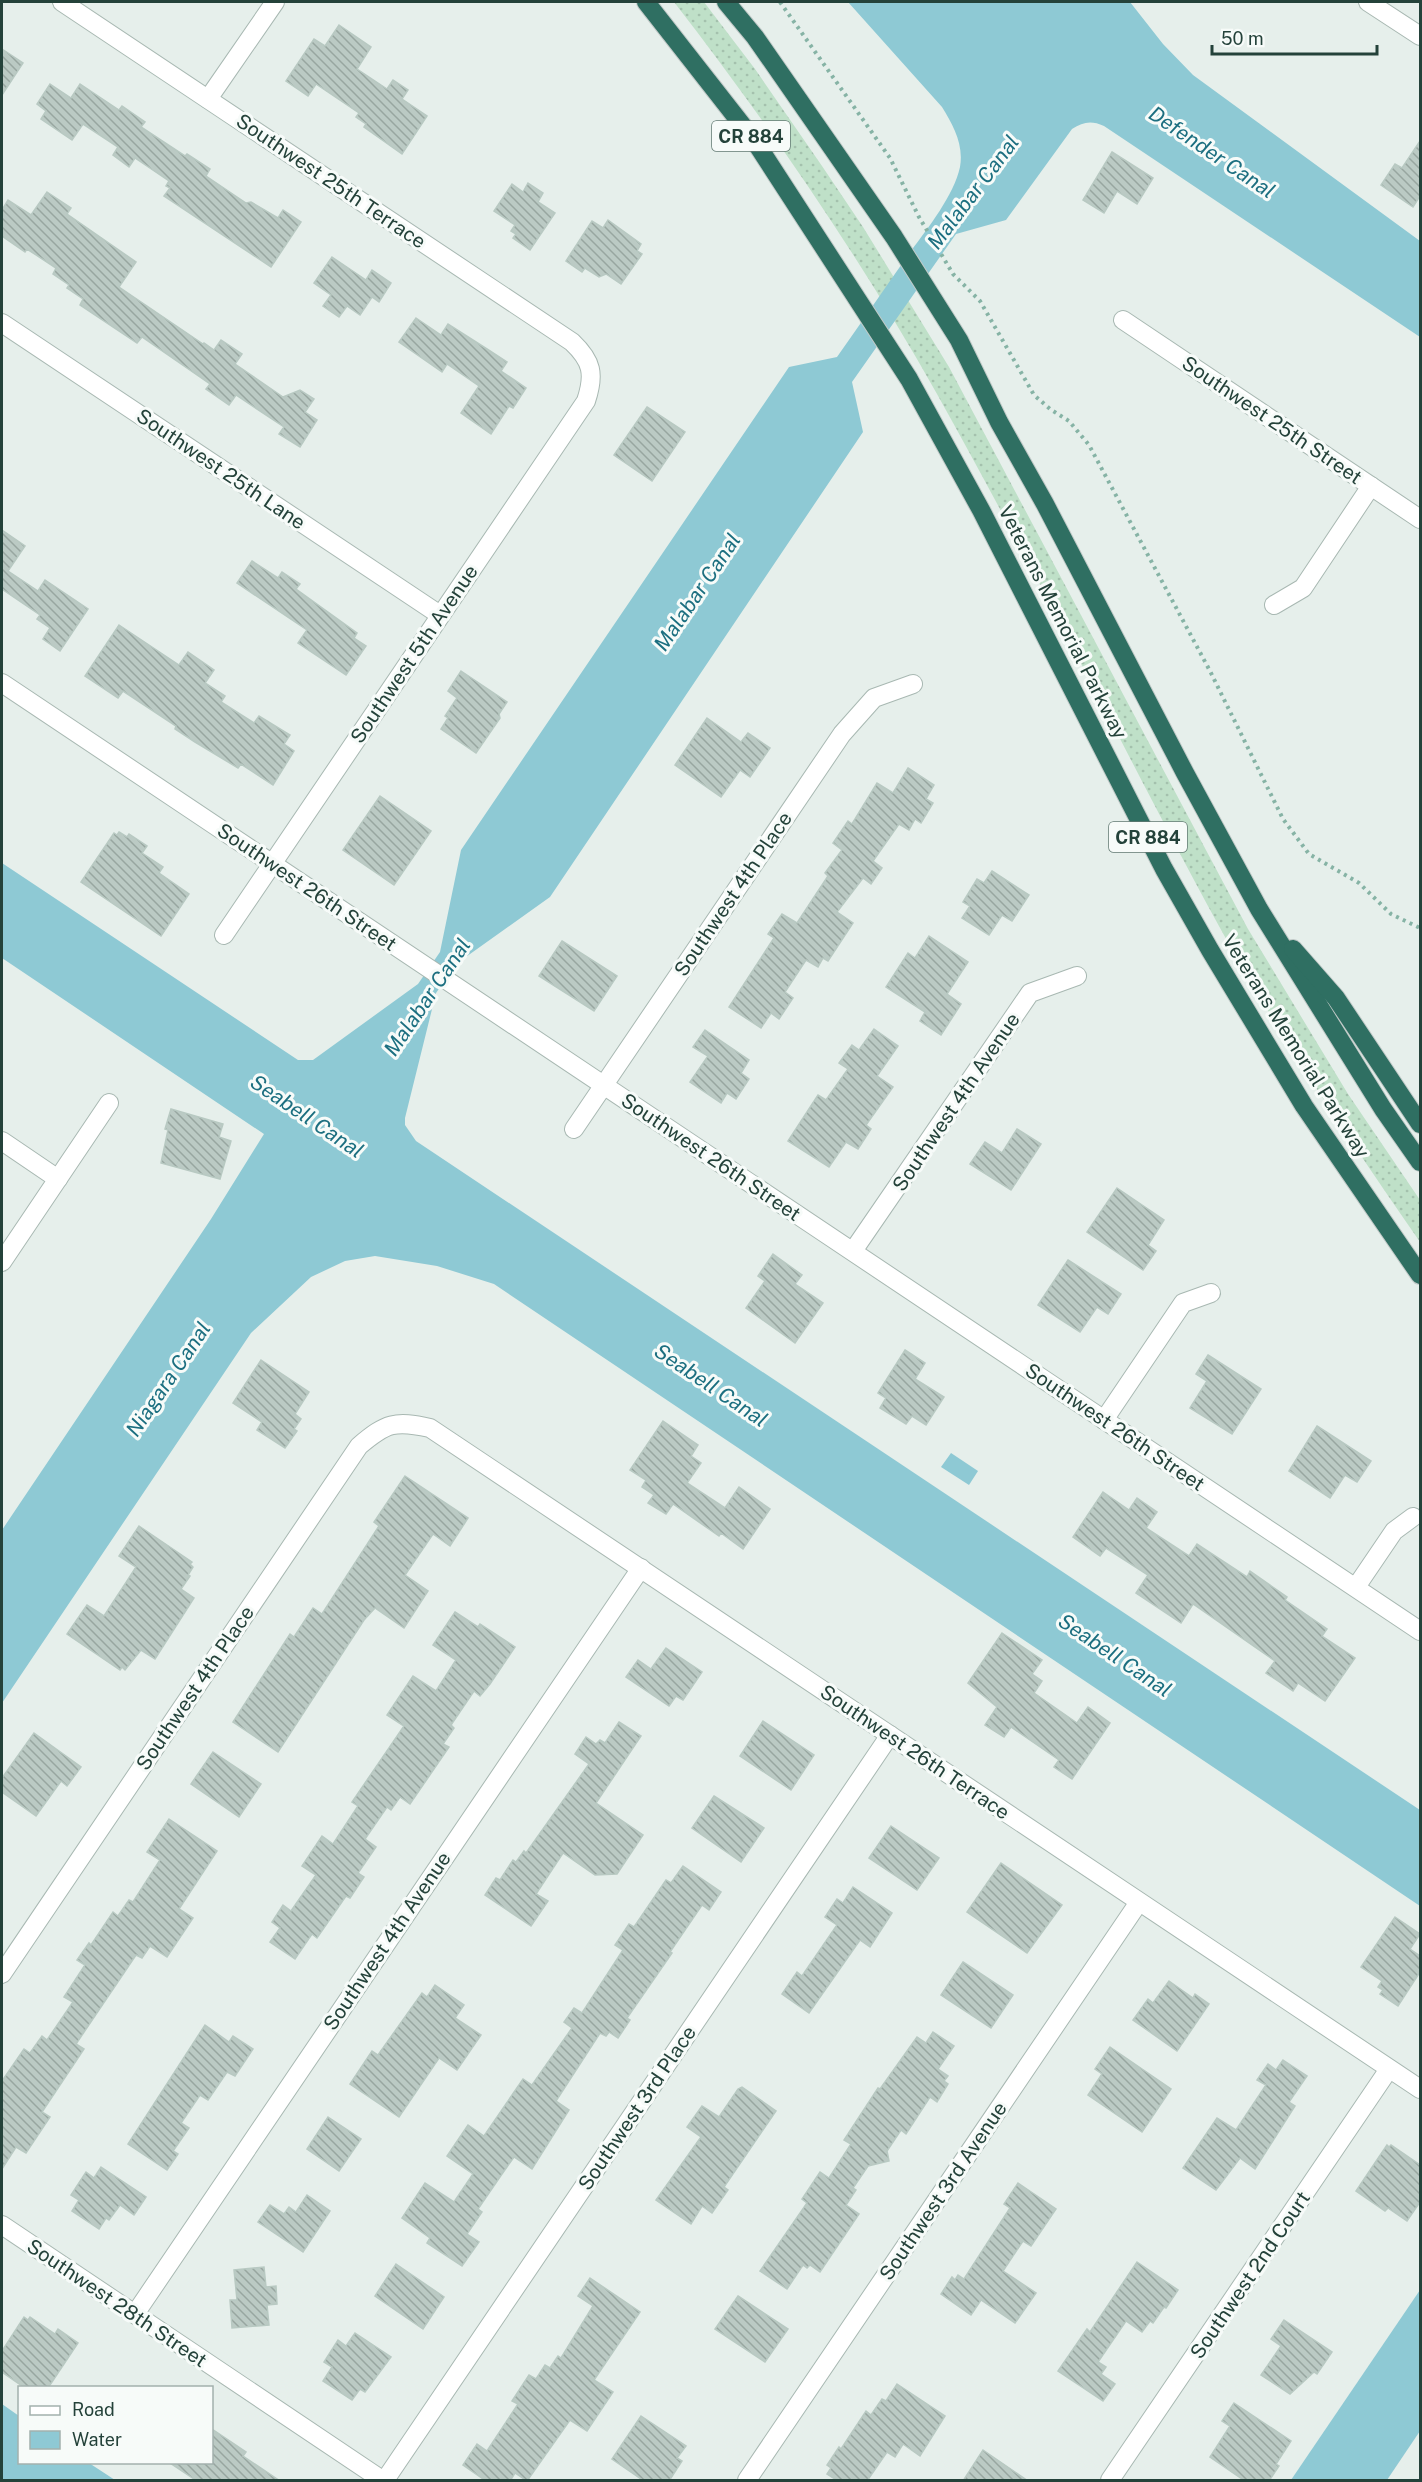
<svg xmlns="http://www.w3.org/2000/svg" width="1422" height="2482" viewBox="0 0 1422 2482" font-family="'Public Sans',sans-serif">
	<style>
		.grass { fill: url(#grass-dots) }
		.water { fill: #8ec9d4 }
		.building { fill: url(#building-back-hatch); stroke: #b8c9c2; stroke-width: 1.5 }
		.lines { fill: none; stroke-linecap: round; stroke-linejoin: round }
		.minor-casing { stroke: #a8b8b2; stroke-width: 20 }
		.highway-casing { stroke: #c2cac8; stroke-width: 20 }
		.path { stroke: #86b3a5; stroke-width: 4; stroke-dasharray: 3 4.5; stroke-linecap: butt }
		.minor { stroke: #fff; stroke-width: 18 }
		.highway { stroke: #2f6f62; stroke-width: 18 }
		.labels { text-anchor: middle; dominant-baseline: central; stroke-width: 6; stroke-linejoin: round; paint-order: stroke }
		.shield { fill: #f7fbf9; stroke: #637a73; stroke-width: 1.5 }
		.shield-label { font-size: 18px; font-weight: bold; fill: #24423a }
		.street-label { font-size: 20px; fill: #24423a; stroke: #f7fbf9 }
		.water-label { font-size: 21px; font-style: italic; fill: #1c6f80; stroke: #f7fbf9 }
	</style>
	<defs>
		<pattern id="grass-dots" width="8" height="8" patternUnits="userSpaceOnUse" patternTransform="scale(1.5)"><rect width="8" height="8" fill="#bfe0c8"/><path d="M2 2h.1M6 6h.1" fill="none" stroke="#a4c1ad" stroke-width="1.8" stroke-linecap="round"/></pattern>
		<pattern id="building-back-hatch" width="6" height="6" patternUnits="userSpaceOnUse" patternTransform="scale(1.5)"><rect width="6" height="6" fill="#bbcac4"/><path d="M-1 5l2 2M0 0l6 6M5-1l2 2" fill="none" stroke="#98a6a0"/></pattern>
	</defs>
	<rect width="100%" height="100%" fill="#e6efeb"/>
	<!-- grass -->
	<path class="grass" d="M674,2H704L755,69L822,166L863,227L949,367L1248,929L1348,1094L1420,1200V1242C1369,1168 1318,1094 1272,1017C1226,943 1186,865 1145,787C1077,656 1010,524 937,394C860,257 770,126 674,2Z"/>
	<!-- water -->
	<g class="water">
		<path d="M848,2H1130L1163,44L1193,75L1420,241V337L1104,126C1091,120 1083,122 1072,129L1006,220L956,234L852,382L863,432L550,897L456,964L436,993L405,1118V1125L416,1141L1420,1810V1906L494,1284L437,1266L375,1256L345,1261L311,1277L251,1333L2,1703V1530L211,1219L264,1134L2,958V863L298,1060H313L418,984L440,952L461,850L789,367L837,357C862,322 886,286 911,251C928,228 954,195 960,167C964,144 953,125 942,107Z"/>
		<path d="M951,1453L978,1471L969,1485L941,1467Z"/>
		<path d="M1420,2290V2431L1387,2480H1291Z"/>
		<path d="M2,2404L19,2416L20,2462L89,2463L115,2480H2Z"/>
	</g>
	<!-- building -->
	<g class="building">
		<path d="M339,25L371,47L357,69L387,89L393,80L408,90L402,99L427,116L402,154L364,127L366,124L356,117L359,113L316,84L308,96L286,81L314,39L325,46Z"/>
		<path d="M2,49L23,63L2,95Z"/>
		<path d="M50,84L71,98L80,84L119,110L122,106L145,122L141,127L185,156L187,154L210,169L206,176L246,203L251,202L278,218L283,210L301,222L271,267L164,196L170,188L166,186L169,181L135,158L129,167L113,155L118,147L83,124L72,140L41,119L46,111L37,104Z"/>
		<path d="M1420,141V196L1413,207L1381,185L1395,164L1402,168Z"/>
		<path d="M1112,152L1153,178L1137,204L1117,191L1104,213L1083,200Z"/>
		<path d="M528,183L543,193L538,202L555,213L530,250L513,238L516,234L511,231L515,225L494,211L512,184L523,192Z"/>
		<path d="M47,192L71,208L67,214L136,262L119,287L203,344L204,343L214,350L221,340L242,354L235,364L283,397L300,390L314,399L305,412L317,420L300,447L279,434L284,427L236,395L229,405L206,389L210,384L142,337L137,343L80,305L83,299L67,288L69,285L53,274L56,268L27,249L25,252L2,236V210L8,200L31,215Z"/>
		<path d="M608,220L641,244L637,251L642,254L621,284L606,274L599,277L585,268L582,272L566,261L592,221L603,228Z"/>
		<path d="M332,257L366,280L372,270L391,283L379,302L372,297L360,315L347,306L339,317L323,306L331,295L314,283Z"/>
		<path d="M416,318L441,335L448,324L487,349L507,362L501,371L526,388L513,408L509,406L491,434L461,413L479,386L447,364L442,372L399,342Z"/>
		<path d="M647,407L685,432L652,481L614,455Z"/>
		<path d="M2,530L25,546L8,571L38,591L45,580L88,609L60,651L43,639L50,628L37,619L40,615L2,589Z"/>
		<path d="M252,561L278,578L282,572L300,584L296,589L357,633L354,638L366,646L346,675L298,643L307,630L237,583Z"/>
		<path d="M119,625L179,665L188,652L214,670L205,683L225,696L221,702L254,723L259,716L290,735L284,744L294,751L273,785L241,764L238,768L195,742L175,729L176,726L123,691L118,698L85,676Z"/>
		<path d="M461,671L507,702L499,714L500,718L476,753L441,729L448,718L445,716L457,698L448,691Z"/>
		<path d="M707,718L741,742L748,733L770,748L750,777L740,770L721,797L675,765Z"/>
		<path d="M908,768L934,785L926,799L933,803L921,823L915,819L909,830L899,824L873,861L882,868L871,884L863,878L837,912L853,923L828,961L823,958L818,967L806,960L785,992L793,998L779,1019L771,1013L761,1028L729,1007L774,938L768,934L782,914L797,923L828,876L825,873L842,850L833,843L848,821L852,824L877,783L893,793Z"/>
		<path d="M380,796L431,831L394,885L343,850Z"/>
		<path d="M119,832L127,837L129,834L147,846L142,853L163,867L159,873L189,894L161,936L81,882L114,833L117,835Z"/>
		<path d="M992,871L1029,895L1012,921L1002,915L989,935L962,918L970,906L963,902L977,879L984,883Z"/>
		<path d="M929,936L968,962L947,994L961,1004L941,1035L920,1021L925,1012L886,987L908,953L915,958Z"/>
		<path d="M562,941L617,976L594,1011L539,976Z"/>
		<path d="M874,1029L898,1046L877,1076L893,1087L866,1125L871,1129L858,1149L846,1142L829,1167L788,1141L818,1095L826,1100L848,1069L839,1063L852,1045L859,1050Z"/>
		<path d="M705,1030L749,1060L741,1073L749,1079L736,1099L727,1093L721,1103L690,1082L708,1056L693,1047Z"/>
		<path d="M171,1109L223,1124L219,1137L231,1141L220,1179L161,1163L168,1130L165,1129Z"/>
		<path d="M1017,1129L1041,1144L1011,1190L970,1164L985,1142L1002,1153Z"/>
		<path d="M1117,1188L1164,1220L1148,1245L1156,1251L1143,1270L1087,1232Z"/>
		<path d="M773,1254L802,1275L795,1284L823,1303L795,1343L746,1308L765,1281L758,1276Z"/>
		<path d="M1068,1260L1121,1294L1108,1314L1097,1307L1080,1332L1038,1305Z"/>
		<path d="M905,1350L925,1363L915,1379L944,1397L926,1425L912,1416L906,1424L880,1408L886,1398L878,1393Z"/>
		<path d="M1208,1355L1261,1389L1232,1434L1190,1408L1207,1381L1196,1374Z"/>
		<path d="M261,1360L309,1392L295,1414L301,1419L294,1429L297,1431L285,1448L257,1430L262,1422L233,1403Z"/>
		<path d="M663,1421L698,1445L691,1456L701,1463L687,1483L725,1508L739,1487L770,1509L743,1549L721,1533L719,1536L673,1504L666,1514L648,1503L654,1495L642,1487L646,1480L630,1470Z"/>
		<path d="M1317,1426L1371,1461L1357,1482L1345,1475L1330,1498L1289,1471Z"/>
		<path d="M405,1476L468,1518L450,1546L433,1534L405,1575L428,1591L404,1628L375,1608L364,1620L278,1752L233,1722L290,1634L294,1637L313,1608L322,1614L379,1526L374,1522Z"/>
		<path d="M1103,1492L1129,1510L1137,1498L1157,1512L1146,1528L1189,1556L1197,1544L1247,1577L1250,1571L1287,1597L1285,1600L1327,1629L1322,1636L1355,1658L1325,1701L1298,1683L1293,1691L1266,1673L1275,1661L1193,1604L1181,1623L1136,1593L1148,1575L1106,1548L1100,1556L1073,1537Z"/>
		<path d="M139,1526L192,1562L190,1564L193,1567L188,1575L190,1576L181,1589L194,1598L155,1659L141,1650L125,1670L122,1667L120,1670L67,1634L87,1605L104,1616L127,1581L136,1567L119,1556Z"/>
		<path d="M455,1612L478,1627L480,1624L515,1647L490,1684L480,1696L474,1691L451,1725L454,1728L443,1744L449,1747L410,1804L400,1797L391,1810L387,1807L365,1839L376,1847L358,1873L364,1877L350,1898L346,1896L317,1938L312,1934L295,1959L270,1942L280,1928L272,1922L283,1905L291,1911L316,1875L302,1866L322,1836L333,1844L358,1806L352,1802L404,1726L387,1715L413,1676L436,1691L456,1660L433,1645Z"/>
		<path d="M1002,1633L1042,1660L1032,1674L1042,1681L1034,1693L1077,1723L1088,1707L1110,1723L1072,1779L1054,1767L1059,1760L1011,1727L1004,1737L985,1725L997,1707L968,1683Z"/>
		<path d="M666,1648L702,1672L683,1700L676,1696L669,1706L626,1677L638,1660L651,1669Z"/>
		<path d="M763,1721L814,1755L791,1790L740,1756Z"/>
		<path d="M619,1722L641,1736L596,1803L643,1835L617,1874L595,1875L563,1853L536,1894L548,1901L531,1926L485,1895L496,1878L500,1880L513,1860L516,1862L524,1851L526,1853L589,1764L575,1754L586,1737L596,1744L600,1740L605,1743Z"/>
		<path d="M34,1733L81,1767L67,1786L61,1781L36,1816L2,1792V1778Z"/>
		<path d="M213,1752L261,1784L239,1817L191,1784Z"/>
		<path d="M714,1796L764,1828L741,1862L692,1828Z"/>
		<path d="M169,1819L217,1851L179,1909L193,1918L167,1957L150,1946L142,1958L136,1955L76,2044L84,2049L42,2112L50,2117L26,2153L16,2147L2,2169V2081L24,2049L30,2053L42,2036L47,2040L73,2002L64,1997L85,1965L77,1960L89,1943L91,1945L113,1912L118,1916L129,1900L133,1902L160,1860L147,1852Z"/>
		<path d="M891,1826L939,1858L917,1890L869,1858Z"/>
		<path d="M1001,1863L1062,1905L1027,1953L967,1912Z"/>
		<path d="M683,1866L721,1892L709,1910L702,1905L670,1952L672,1953L627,2018L630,2020L618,2038L609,2032L606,2036L600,2033L556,2101L569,2110L532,2169L514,2157L502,2174L478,2209L482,2212L467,2234L479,2242L462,2266L427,2243L430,2238L402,2218L425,2183L454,2202L473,2174L447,2156L468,2125L484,2136L523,2079L532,2085L572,2028L564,2022L574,2008L582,2013L623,1950L615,1945L629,1924L634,1927L666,1880L671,1883Z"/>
		<path d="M853,1887L892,1913L870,1947L860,1940L809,2013L782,1994L797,1972L802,1976L837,1925L825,1917L837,1899L843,1903Z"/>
		<path d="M1395,1917L1420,1934L1410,1949L1420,1956V1972L1398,2006L1380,1994L1383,1990L1378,1987L1382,1981L1361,1967Z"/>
		<path d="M963,1962L1013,1995L991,2028L941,1995Z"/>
		<path d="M1169,1981L1193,1998L1195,1994L1209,2004L1177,2051L1133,2020L1148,1999L1153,2003Z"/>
		<path d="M435,1985L464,2005L455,2018L481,2035L457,2070L439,2058L399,2117L350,2084L372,2051L378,2055L422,1993L427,1997Z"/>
		<path d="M205,2025L229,2042L233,2036L253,2049L235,2076L227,2072L208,2100L200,2095L181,2123L189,2128L173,2151L178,2154L167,2170L128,2144Z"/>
		<path d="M933,2032L954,2046L938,2069L948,2076L944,2081L948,2084L937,2102L930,2097L906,2134L901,2130L887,2151L889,2161L868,2166L853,2188L856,2190L846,2205L859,2214L820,2272L810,2265L807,2268L803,2265L787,2289L760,2271L807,2203L802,2199L820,2172L829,2178L851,2144L844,2140L878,2088L880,2089L917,2037L926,2043Z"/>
		<path d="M1110,2047L1171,2089L1142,2132L1088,2095L1102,2074L1095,2069Z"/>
		<path d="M1283,2060L1307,2076L1289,2102L1295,2106L1255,2169L1240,2158L1216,2190L1183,2168L1217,2118L1236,2130L1266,2085L1257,2080L1268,2064L1276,2070Z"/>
		<path d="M742,2087L776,2111L724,2187L728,2190L712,2213L702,2206L691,2224L656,2200L701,2137L687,2127L702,2106L719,2117L738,2089Z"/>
		<path d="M328,2117L361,2139L339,2171L307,2149Z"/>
		<path d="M1387,2145L1389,2147L1391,2145L1420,2165V2202L1407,2221L1388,2208L1385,2211L1356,2191Z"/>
		<path d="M101,2167L146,2197L134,2215L120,2205L109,2220L106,2218L99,2229L72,2211L79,2200L71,2195L86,2172L94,2178Z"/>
		<path d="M1018,2183L1056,2209L1031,2246L1023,2241L1003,2271L1036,2293L1015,2323L981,2300L971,2315L941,2294L952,2277L955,2280L958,2275L964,2279L1010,2208L1004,2204Z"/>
		<path d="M307,2195L330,2211L303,2252L258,2222L270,2205L284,2214L289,2207L296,2212Z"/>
		<path d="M1137,2262L1178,2290L1166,2308L1164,2307L1153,2323L1150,2321L1142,2332L1126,2321L1098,2362L1106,2367L1101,2374L1115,2384L1103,2401L1058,2371L1087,2329L1090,2332Z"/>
		<path d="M396,2264L444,2297L423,2329L375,2296Z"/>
		<path d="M264,2267L266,2287L276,2286L277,2304L267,2305L269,2325L232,2328L230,2300H237L234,2270Z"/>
		<path d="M590,2278L640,2312L594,2380L613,2392L587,2431L570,2420L527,2481L515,2473L510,2481H486L463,2465L477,2444L487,2451L518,2404L512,2401L529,2375L536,2379L545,2365L550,2368L558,2356L561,2358L593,2306L578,2296Z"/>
		<path d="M738,2296L788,2329L765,2362L715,2329Z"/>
		<path d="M24,2317L28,2320L30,2317L55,2334L58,2329L78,2343L48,2388H25L2,2372V2351Z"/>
		<path d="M1284,2320L1332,2352L1317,2374L1314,2372L1290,2394L1261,2375L1281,2346L1271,2339Z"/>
		<path d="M355,2333L391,2357L365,2392L360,2389L352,2400L323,2381L332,2367L324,2362L338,2340L346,2346Z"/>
		<path d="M897,2384L945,2416L920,2456L903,2444L895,2457L887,2452L867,2481H838L827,2474L831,2468L827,2465L839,2447L841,2449L866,2411L871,2415L882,2399L886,2401Z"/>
		<path d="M1234,2403L1291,2441L1276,2464L1279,2466L1269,2481H1245L1210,2457L1230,2426L1222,2421Z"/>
		<path d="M641,2416L686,2446L677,2458L682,2461L669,2481H644L612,2459Z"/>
		<path d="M212,2429L246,2452L243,2456L280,2481H197L170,2463H212Z"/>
		<path d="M983,2450L1028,2481H963Z"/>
	</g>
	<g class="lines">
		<!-- minor casing -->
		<g class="minor-casing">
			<g id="minor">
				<path d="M62,2L572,342C592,361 595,374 586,401L224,935"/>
				<path d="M1368,2L1420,36"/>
				<path d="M208,99L275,2"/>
				<path d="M1123,320L1420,519"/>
				<path d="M2,323L440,615"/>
				<path d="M1274,605L1303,588L1371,486"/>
				<path d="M2,683L1420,1631"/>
				<path d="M574,1129L842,734L874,698L913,684"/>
				<path d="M2,1141L58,1179"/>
				<path d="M853,1251L1030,993L1077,976"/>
				<path d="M2,1262L109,1103"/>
				<path d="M1104,1420L1183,1303L1211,1293"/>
				<path d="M1356,1587L1394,1531L1413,1517"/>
				<path d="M2,1974L359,1446C386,1423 395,1420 430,1428L1420,2089"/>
				<path d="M2,2225L382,2480"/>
				<path d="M135,2314L641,1568"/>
				<path d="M385,2480L890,1735"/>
				<path d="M747,2480L1139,1902"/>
				<path d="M1110,2480L1389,2069"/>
			</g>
		</g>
		<!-- highway casing -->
		<g class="highway-casing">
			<g id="highway">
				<path d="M646,2L754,140L909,379L981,510L1164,869L1210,950L1304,1106L1420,1275"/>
				<path d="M726,2L755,37L894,237L959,340L999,422L1045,504L1185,773L1259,909L1383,1109L1420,1162"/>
				<path d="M1293,949L1336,998L1420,1124"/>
			</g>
		</g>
		<!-- path -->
		<path class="path" d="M780,2L890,158L919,217L953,274L980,301L1034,395L1050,409L1069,421L1089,445L1210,671L1283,819L1309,854L1359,883L1391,914L1420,928"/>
		<!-- minor -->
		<use href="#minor" class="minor"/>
		<!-- highway -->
		<use href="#highway" class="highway"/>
	</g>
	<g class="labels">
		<!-- shield labels -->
		<g class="shield">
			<rect x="712" y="121" width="78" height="30" rx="4.5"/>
			<rect x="1109" y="822" width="78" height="30" rx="4.5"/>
		</g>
		<g class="shield-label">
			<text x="751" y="136">CR 884</text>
			<text x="1148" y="837">CR 884</text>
		</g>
		<!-- street labels -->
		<g class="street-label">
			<text transform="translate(331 181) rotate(34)">Southwest 25th Terrace</text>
			<text transform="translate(1272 420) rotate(34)">Southwest 25th Street</text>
			<text transform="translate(221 469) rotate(34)">Southwest 25th Lane</text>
			<text transform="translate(1063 622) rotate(63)">Veterans Memorial Parkway</text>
			<text transform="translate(414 654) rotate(-56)">Southwest 5th Avenue</text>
			<text transform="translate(307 887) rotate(34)">Southwest 26th Street</text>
			<text transform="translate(733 894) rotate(-56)">Southwest 4th Place</text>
			<text transform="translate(1296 1046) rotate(58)">Veterans Memorial Parkway</text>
			<text transform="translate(956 1102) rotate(-56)">Southwest 4th Avenue</text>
			<text transform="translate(711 1157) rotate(34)">Southwest 26th Street</text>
			<text transform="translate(1115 1427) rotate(34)">Southwest 26th Street</text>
			<text transform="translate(195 1688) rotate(-56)">Southwest 4th Place</text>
			<text transform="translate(915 1752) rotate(34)">Southwest 26th Terrace</text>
			<text transform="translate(387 1941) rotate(-56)">Southwest 4th Avenue</text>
			<text transform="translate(637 2108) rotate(-56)">Southwest 3rd Place</text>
			<text transform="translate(943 2191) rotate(-56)">Southwest 3rd Avenue</text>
			<text transform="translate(1250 2275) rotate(-56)">Southwest 2nd Court</text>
			<text transform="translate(117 2303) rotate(34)">Southwest 28th Street</text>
		</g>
		<!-- water labels -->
		<g class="water-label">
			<text transform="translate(1212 152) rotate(34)">Defender Canal</text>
			<text transform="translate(973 192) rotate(-53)">Malabar Canal</text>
			<text transform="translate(697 592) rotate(-56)">Malabar Canal</text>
			<text transform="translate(427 997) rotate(-56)">Malabar Canal</text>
			<text transform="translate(307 1116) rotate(34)">Seabell Canal</text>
			<text transform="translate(168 1379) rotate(-56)">Niagara Canal</text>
			<text transform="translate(711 1385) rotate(34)">Seabell Canal</text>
			<text transform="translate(1115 1655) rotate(34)">Seabell Canal</text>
		</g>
	</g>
	<!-- border -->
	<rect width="1422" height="2482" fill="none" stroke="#24423a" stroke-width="6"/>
	<!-- legend -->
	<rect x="18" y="2386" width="195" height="78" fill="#f7fbf9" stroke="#a3b1ad" stroke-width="1.5"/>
	<rect x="30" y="2406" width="30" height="9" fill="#ffffff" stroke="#a3b1ad" stroke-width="1.5"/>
	<text x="72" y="2416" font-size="18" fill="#24423a">Road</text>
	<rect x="30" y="2431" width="30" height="18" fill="#8ec9d4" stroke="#a3b1ad" stroke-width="1.5"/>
	<text x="72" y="2446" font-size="18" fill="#24423a">Water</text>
	<!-- scale -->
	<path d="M1212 45v9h165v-9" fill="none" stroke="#24423a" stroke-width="3"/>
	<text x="1221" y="45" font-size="18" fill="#24423a" stroke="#f7fbf9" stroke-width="4.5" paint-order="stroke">50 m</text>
</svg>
